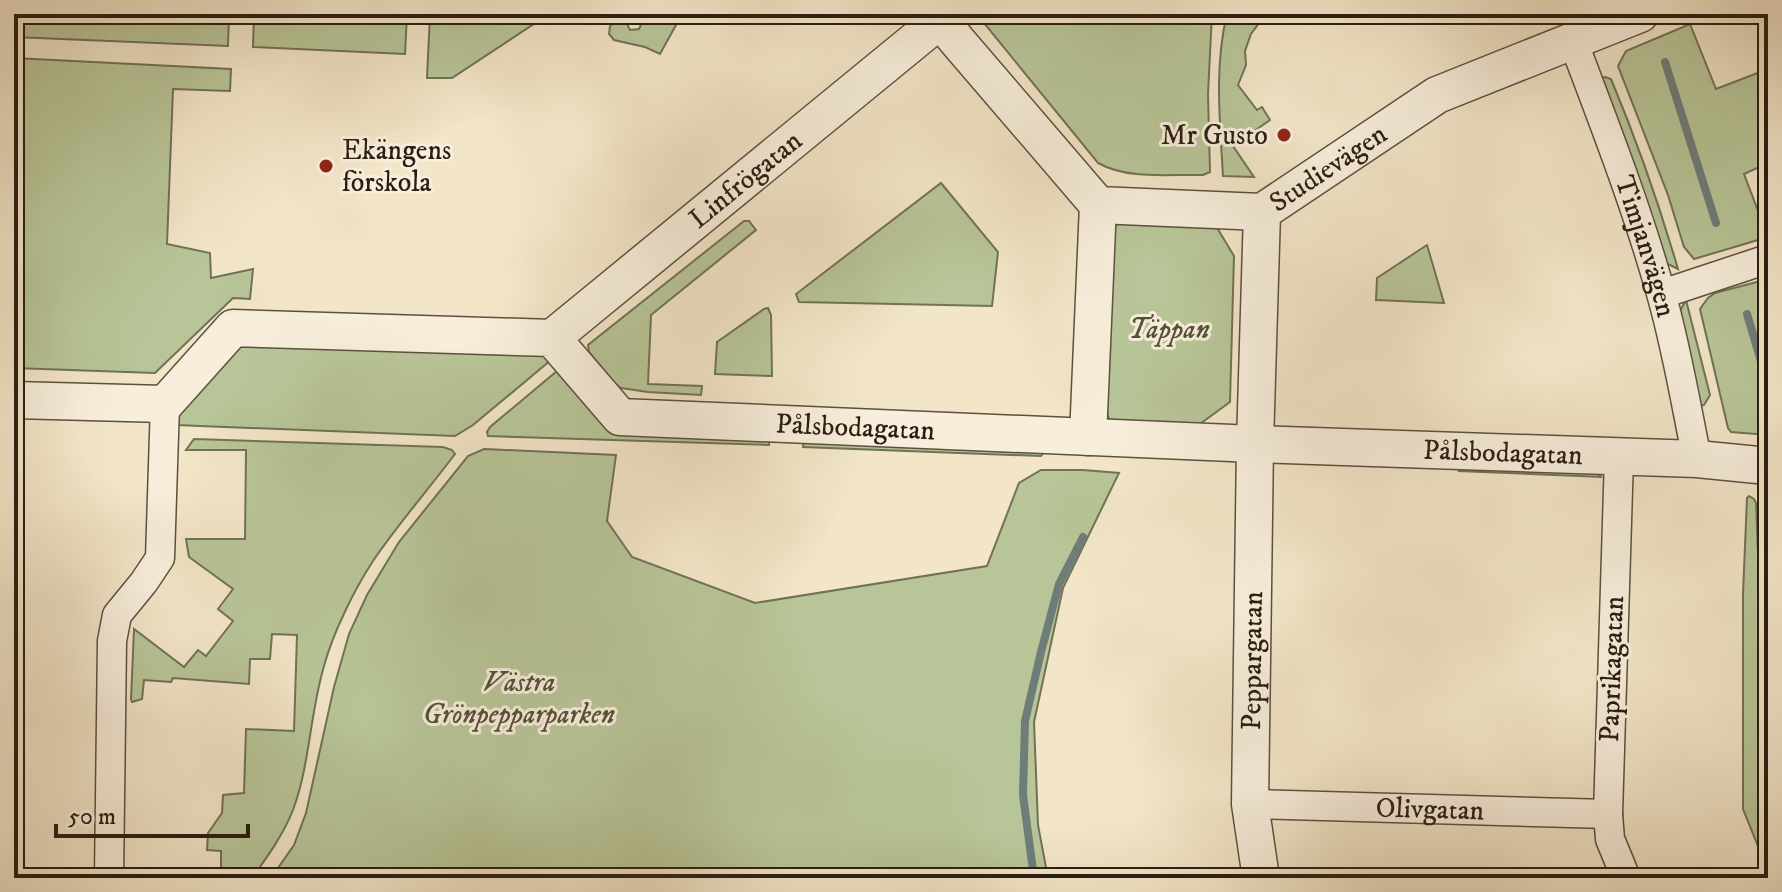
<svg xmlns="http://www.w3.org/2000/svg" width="1782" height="892" viewBox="0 0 1782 892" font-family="'IM FELL DW Pica',serif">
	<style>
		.green { fill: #b8c598; stroke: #717256; stroke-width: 2 }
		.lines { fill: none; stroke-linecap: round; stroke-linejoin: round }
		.stream { stroke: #6f7d79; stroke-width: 8 }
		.minor-casing { stroke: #5c5040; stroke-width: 31 }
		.tertiary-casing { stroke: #5c5040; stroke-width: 39 }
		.minor { stroke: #f7eedb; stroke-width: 28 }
		.tertiary { stroke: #f7eedb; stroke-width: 36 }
		.poi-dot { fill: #8f2418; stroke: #f7eedb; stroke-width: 3 }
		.labels { text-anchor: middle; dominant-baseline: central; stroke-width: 6; stroke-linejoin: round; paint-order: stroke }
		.poi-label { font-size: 28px; fill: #2a1e13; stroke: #f7eedb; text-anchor: end }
		.street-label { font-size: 28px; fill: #2a1e13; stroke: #f7eedb }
		.park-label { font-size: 28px; font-style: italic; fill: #55503b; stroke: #f7eedb }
	</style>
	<rect width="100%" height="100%" fill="#f2e5c8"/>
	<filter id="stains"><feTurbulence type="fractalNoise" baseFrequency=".0025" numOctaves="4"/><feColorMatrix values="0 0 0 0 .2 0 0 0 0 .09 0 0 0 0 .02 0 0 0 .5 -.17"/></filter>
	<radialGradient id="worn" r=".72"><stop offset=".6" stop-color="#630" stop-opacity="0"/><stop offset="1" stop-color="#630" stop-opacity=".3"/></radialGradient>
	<!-- green -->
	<g class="green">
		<path d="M14,14H229L228,46L14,37Z"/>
		<path d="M254,14H407L405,54L253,47Z"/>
		<path d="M430,14H549L452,78H427Z"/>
		<path d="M645,14H664L666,19L676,25L660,54L645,47L614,40L609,34L610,26L616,21L625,20L630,30L639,29C642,24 641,19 645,14Z"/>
		<path d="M981,14H1212L1208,94L1210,172L1203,175C1168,174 1129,180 1098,163L984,23Z"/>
		<path d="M1227,14L1260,15L1259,23L1251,34L1245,51L1246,65L1238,85L1257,110L1262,107L1270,120L1233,146L1254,177L1223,176C1220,122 1214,67 1227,14Z"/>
		<path d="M1690,24L1716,89L1768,69V163L1744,174L1768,237L1694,259L1684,247L1668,195L1618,66L1626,51Z"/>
		<path d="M14,58L231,69L230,91L173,89L167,244L210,253L211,278L253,269L250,299L233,298L155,373L14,368Z"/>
		<path d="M1605,77L1611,79C1637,141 1659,204 1678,269L1666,263L1598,79Z"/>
		<path d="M941,183L998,252L992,306L799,302L796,294Z"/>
		<path d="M1131,219L1213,221L1234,256L1230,402L1193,429L1124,427L1109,419L1104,403L1107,240L1116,225Z"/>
		<path d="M744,221H749L756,230L651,315L648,384L702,386L701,395L648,392L621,388L614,383L589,352L588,345Z"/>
		<path d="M1427,245L1444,303L1376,300L1377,278Z"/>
		<path d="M1768,279V435L1731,432L1728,428L1700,309L1708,298L1715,293Z"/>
		<path d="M1686,300L1710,395L1704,405L1698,407L1680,311Z"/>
		<path d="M768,308L771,315L772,376L715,374L717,342L764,309Z"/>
		<path d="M243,341L541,351L551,360L473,425L455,436L176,425L178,405Z"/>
		<path d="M563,366L611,426L769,439V445L488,436L487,432L490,427Z"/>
		<path d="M194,439L443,447L452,450L455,454C428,490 398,524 373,561C354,590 333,633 324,666C310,713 310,764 293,810C283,835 268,856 252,878H221V851L207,850L208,833L222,813L223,795L244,793L246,729L294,731L297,635L272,634L270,659H250L249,684L173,678L171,682L144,680L142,699L132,702L131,699L134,629L184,667L198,650L206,656L233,621L218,609L233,589L189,557L186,539H245L246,450H186Z"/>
		<path d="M804,441L1044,452L1041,456L803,447Z"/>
		<path d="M484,449L616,455L607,521L632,557L755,603L987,566L1019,483L1041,470H1083L1119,473L1063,588L1034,722L1038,825L1048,878H271L294,845L306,813L334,687L349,634L367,595L399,542L468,456Z"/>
		<path d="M1461,466L1598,473L1601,477L1459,471Z"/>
		<path d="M1749,496L1754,499L1756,503L1758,552L1768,591V871L1743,809V594L1747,498Z"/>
	</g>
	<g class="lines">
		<!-- stream -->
		<g class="stream">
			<path d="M1665,62L1716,223"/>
			<path d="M1747,314L1768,385"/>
			<path d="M1034,878L1023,795L1025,721L1041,652L1059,584L1083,537"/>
		</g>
		<!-- minor casing -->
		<g class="minor-casing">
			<g id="minor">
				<path id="s1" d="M1573,41C1605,126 1638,210 1662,297C1677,350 1686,405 1697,459"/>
				<path d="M1662,294L1768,259"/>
				<path d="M1619,457L1608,814L1610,839L1626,878"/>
				<path id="s2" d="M1250,804L1608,814"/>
				<path d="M109,878L112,641L117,615L144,582L160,558L165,404"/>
			</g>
		</g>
		<!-- tertiary casing -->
		<g class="tertiary-casing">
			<g id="tertiary">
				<path id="s3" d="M936,14L940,20L959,43L1098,205L1262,212L1437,95L1640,14"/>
				<path id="s4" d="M552,338L940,20"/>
				<path id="s5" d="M14,400L165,404L233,328L552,338L620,417L1255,444L1697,459L1768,466"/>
				<path d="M1088,437L1098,205"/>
				<path id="s6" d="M1261,878L1250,804L1255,444L1262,212"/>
			</g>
		</g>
		<!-- minor -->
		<use href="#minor" class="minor"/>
		<!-- tertiary -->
		<use href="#tertiary" class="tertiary"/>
	</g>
	<!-- markers -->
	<g class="poi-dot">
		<circle cx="1284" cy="135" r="8"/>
		<circle cx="326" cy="166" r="8"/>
	</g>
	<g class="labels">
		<!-- poi labels -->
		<g class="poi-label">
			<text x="1268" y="135">Mr Gusto</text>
			<text x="342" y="150" text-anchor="start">Ekängens<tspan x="342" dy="32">förskola</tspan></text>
		</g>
		<!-- street labels -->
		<g class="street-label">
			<text stroke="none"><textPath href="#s3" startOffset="494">Studievägen</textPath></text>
			<text stroke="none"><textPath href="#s4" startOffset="250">Linfrögatan</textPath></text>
			<text stroke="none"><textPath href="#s1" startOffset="218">Timjanvägen</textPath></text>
			<text stroke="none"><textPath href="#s5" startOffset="912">Pålsbodagatan</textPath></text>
			<text stroke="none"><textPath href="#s5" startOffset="1560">Pålsbodagatan</textPath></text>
			<text stroke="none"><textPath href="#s6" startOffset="218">Peppargatan</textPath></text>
			<text transform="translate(1612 669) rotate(-88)">Paprikagatan</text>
			<text stroke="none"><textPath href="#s2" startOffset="180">Olivgatan</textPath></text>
		</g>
		<!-- park labels -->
		<g class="park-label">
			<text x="1169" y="329">Täppan</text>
			<text x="519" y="682">Västra<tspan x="519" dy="32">Grönpepparparken</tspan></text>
		</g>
	</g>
	<!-- margin -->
	<rect width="1782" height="892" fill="none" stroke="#f2e5c8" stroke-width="48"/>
	<rect x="16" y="16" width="1750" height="860" fill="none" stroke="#2a1e13" stroke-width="4"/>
	<rect x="24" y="24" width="1734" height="844" fill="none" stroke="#2a1e13" stroke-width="2"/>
	<!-- scale -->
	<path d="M56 824v12h192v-12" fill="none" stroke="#2a1e13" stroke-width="4"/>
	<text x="68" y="824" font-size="24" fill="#2a1e13" stroke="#f7eedb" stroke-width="6" paint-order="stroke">50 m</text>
	<rect width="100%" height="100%" filter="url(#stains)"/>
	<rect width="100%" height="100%" fill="url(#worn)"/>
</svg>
